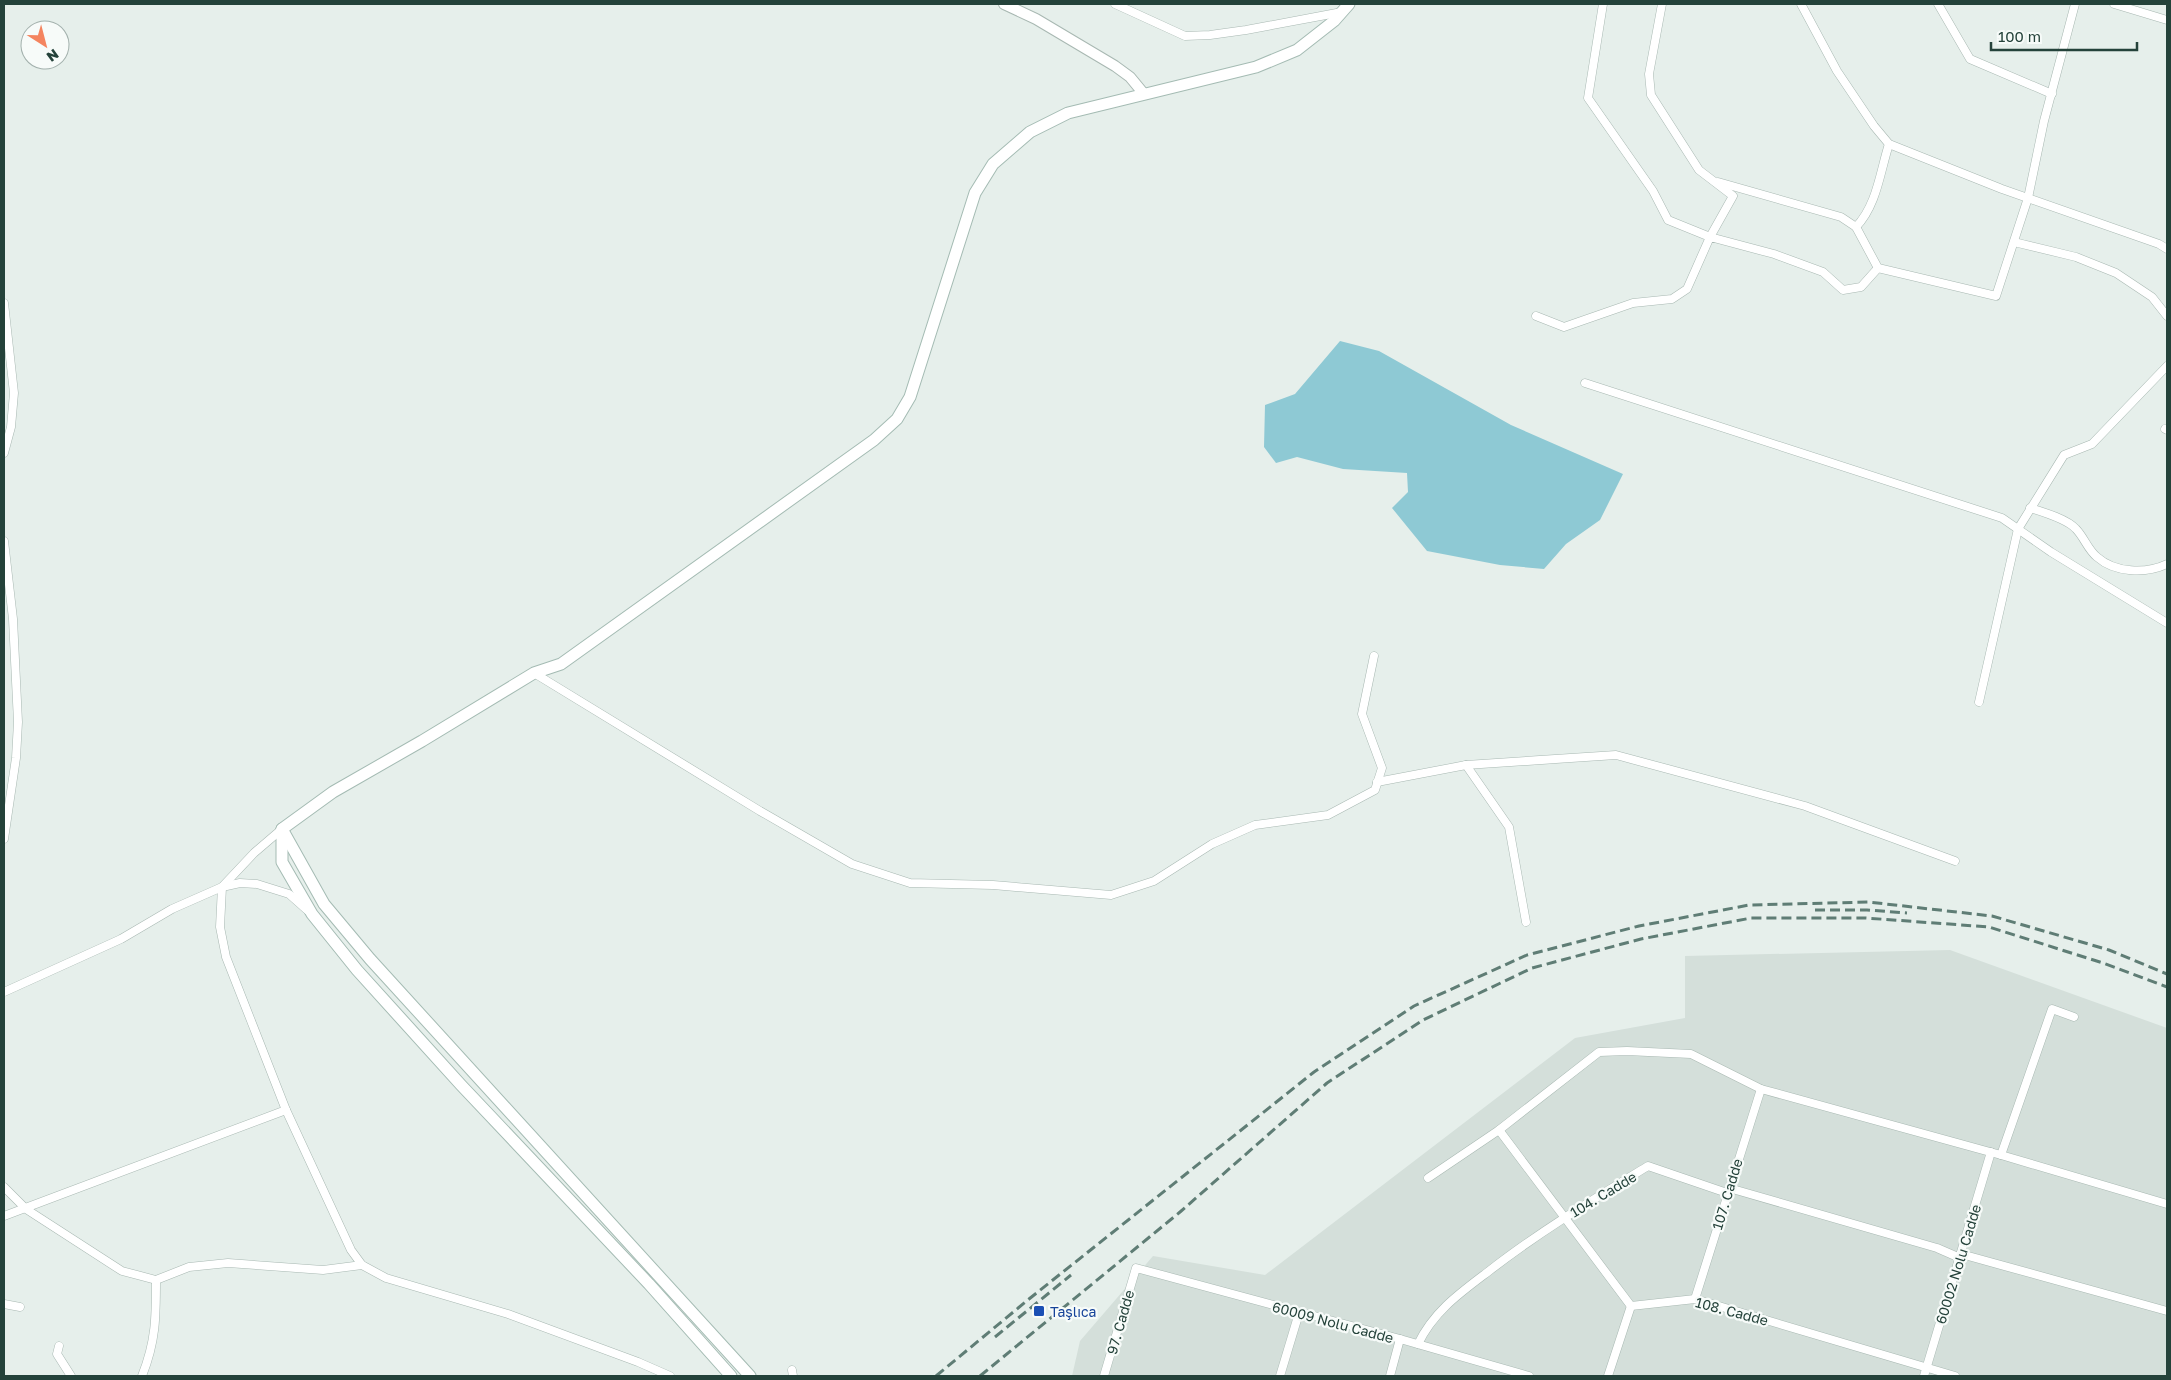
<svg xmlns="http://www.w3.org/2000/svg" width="2171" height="1380" viewBox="0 0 2171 1380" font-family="'Golos Text',sans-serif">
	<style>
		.built { fill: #d4dfda }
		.water { fill: #8ec9d4 }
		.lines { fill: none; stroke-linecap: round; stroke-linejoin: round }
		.minor-casing { stroke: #a8b8b2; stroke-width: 9 }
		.tertiary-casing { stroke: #a8b8b2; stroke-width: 12 }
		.secondary-casing { stroke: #a4bbb3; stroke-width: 13 }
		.minor { stroke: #fff; stroke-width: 8 }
		.tertiary { stroke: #fff; stroke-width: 10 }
		.secondary { stroke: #fff; stroke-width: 11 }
		.rail { stroke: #5f7d75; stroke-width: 3; stroke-dasharray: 10 5; stroke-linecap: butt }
		.transit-dot { fill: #1a4fb4; stroke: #f7fbf9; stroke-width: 2 }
		.labels { text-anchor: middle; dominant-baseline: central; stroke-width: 4.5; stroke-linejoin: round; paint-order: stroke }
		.street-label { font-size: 14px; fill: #24423a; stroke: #f7fbf9 }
		.transit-label { font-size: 14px; fill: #164399; stroke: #f7fbf9; text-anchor: start }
	</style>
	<rect width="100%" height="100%" fill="#e6efeb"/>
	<!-- built -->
	<path class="built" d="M1950,950L2167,1028V1376H1072L1080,1341L1153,1256L1265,1275L1575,1038L1685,1018V956Z"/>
	<!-- water -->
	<path class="water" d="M1340,341L1379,351L1511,425L1623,474L1600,520L1566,544L1544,569L1500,565L1427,551L1392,508L1408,492L1407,473L1343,469L1297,457L1276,463L1264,447L1265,405L1295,394Z"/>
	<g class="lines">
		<!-- minor casing -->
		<g class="minor-casing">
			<g id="minor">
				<path d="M1115,4L1185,36L1210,35L1246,30L1342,12"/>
				<path d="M1603,4L1588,98L1653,191L1668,220L1710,237L1733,196L1699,170L1651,95L1649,74L1662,4"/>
				<path d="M1801,4L1837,71L1874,126L1889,144L2002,189L2159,244L2167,249"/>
				<path d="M1938,4L1970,59L2052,94"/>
				<path d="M2114,4L2167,20"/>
				<path d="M1718,182L1841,217L1856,227C1877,205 1880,172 1889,144"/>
				<path d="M1856,227L1878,268L1996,296L2028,198L2044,121L2075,4"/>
				<path d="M2014,242L2076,257L2116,273L2152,297L2167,316"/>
				<path d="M4,303L14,393L11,427L4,453"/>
				<path d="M1536,316L1564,327L1633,303L1672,299L1687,289L1710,237L1774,254L1823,272L1843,290L1861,287L1878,268"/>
				<path d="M1585,383L2002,518L2051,552L2167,623"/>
				<path d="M2165,429L2167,430"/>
				<path d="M2030,508C2043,512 2067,519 2076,529C2084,537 2088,550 2097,557C2115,573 2146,574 2167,564"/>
				<path d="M4,541L13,619L18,722L16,758L4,839"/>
				<path d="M534,673L760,811L852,864L910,883L993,885L1111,895L1154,881L1212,844L1255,825L1328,815L1375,790L1382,768L1362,714L1374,656"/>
				<path d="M1979,702L2018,529L2064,455L2092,444L2167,366"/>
				<path d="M1466,765L1616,755L1805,806L1955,861"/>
				<path d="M1377,782L1466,765L1509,827L1526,922"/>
				<path d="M282,829L254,853L222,887L220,927L226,957L286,1110L351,1250L362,1265L386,1278L508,1314L638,1362L670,1376"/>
				<path d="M4,992L121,939L172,909L222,887L240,883L257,884L289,894L307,910"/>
				<path d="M1499,1130L1631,1306L1695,1299L1955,1376"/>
				<path d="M2001,1155L2052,1009L2074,1017"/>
				<path d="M1428,1178L1499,1130L1599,1052L1627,1051L1691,1054L1761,1089L2001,1155L2167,1204"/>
				<path d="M4,1187L26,1209L122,1271L156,1280L189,1267L228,1263L323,1270L362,1265"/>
				<path d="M1729,1188L1937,1248L1960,1258"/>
				<path d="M4,1216L286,1110"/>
				<path d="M1961,1254L2167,1311"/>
				<path d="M1695,1299L1761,1089"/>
				<path d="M4,1304L20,1307"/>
				<path d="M1418,1344C1434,1311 1460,1293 1489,1271C1539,1232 1594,1199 1648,1166L1727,1193"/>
				<path d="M59,1346L57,1354L71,1376"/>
				<path d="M792,1370L793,1376"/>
				<path d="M142,1376C156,1341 156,1317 156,1280"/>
				<path d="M1104,1376L1136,1268L1400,1339L1529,1376"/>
				<path d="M1280,1376L1299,1313"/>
				<path d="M1390,1376L1400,1339"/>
				<path d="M1608,1376L1631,1306"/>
				<path d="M1924,1376L1991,1152"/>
			</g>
		</g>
		<!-- tertiary casing -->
		<g class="tertiary-casing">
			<path id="tertiary" d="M1004,4L1036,19L1115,66L1130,77L1144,94"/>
		</g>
		<!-- secondary casing -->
		<g class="secondary-casing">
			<g id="secondary">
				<path d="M282,829L333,792L422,741L534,673L561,664L874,440L897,419L910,397L975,193L993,164L1030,132L1068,113L1256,67L1297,50L1334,21L1349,4"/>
				<path d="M282,829L324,904L370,959L750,1376"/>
				<path d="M282,831V862L312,914L357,970L461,1085L649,1284L731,1376"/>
			</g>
		</g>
		<!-- minor -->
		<use href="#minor" class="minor"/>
		<!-- tertiary -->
		<use href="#tertiary" class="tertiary"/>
		<!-- secondary -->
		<use href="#secondary" class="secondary"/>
		<!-- rail -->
		<g class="rail">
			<path d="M1815,910H1867L1907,913"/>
			<path d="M995,1337L1071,1275"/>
			<path d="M936,1376L1029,1299L1314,1072L1414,1006L1527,955L1639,926L1749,905L1868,902L1992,916L2109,950L2167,974"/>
			<path d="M980,1376L1180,1212L1327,1083L1423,1020L1532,968L1641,939L1751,918H1866L1989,927L2103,963L2167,987"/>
		</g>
	</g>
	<!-- markers -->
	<rect class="transit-dot" x="1033" y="1305" width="12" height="12" rx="2.5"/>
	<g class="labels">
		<!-- street labels -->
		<g class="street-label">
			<text transform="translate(1603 1194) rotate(-31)">104. Cadde</text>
			<text transform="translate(1727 1194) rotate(-73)">107. Cadde</text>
			<text transform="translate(1958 1264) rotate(-73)">60002 Nolu Cadde</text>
			<text transform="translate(1732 1311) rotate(15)">108. Cadde</text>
			<text transform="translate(1120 1322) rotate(-74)">97. Cadde</text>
			<text transform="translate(1333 1322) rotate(15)">60009 Nolu Cadde</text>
		</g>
		<!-- transit labels -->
		<g class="transit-label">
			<text x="1050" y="1311">Taşlıca</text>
		</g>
	</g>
	<!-- border -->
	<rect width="2171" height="1380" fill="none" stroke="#24423a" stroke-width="10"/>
	<!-- north arrow -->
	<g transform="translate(45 45) rotate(144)"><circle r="24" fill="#f7fbf9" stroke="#a3b1ad"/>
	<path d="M0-4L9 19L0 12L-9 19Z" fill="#f4845f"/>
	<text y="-8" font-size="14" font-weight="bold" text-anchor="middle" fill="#24423a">N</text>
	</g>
	<!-- scale -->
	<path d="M1991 42v8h146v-8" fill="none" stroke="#24423a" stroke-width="2.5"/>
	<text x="1998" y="42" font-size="15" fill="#24423a" stroke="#f7fbf9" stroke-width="4" paint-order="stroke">100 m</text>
</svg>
